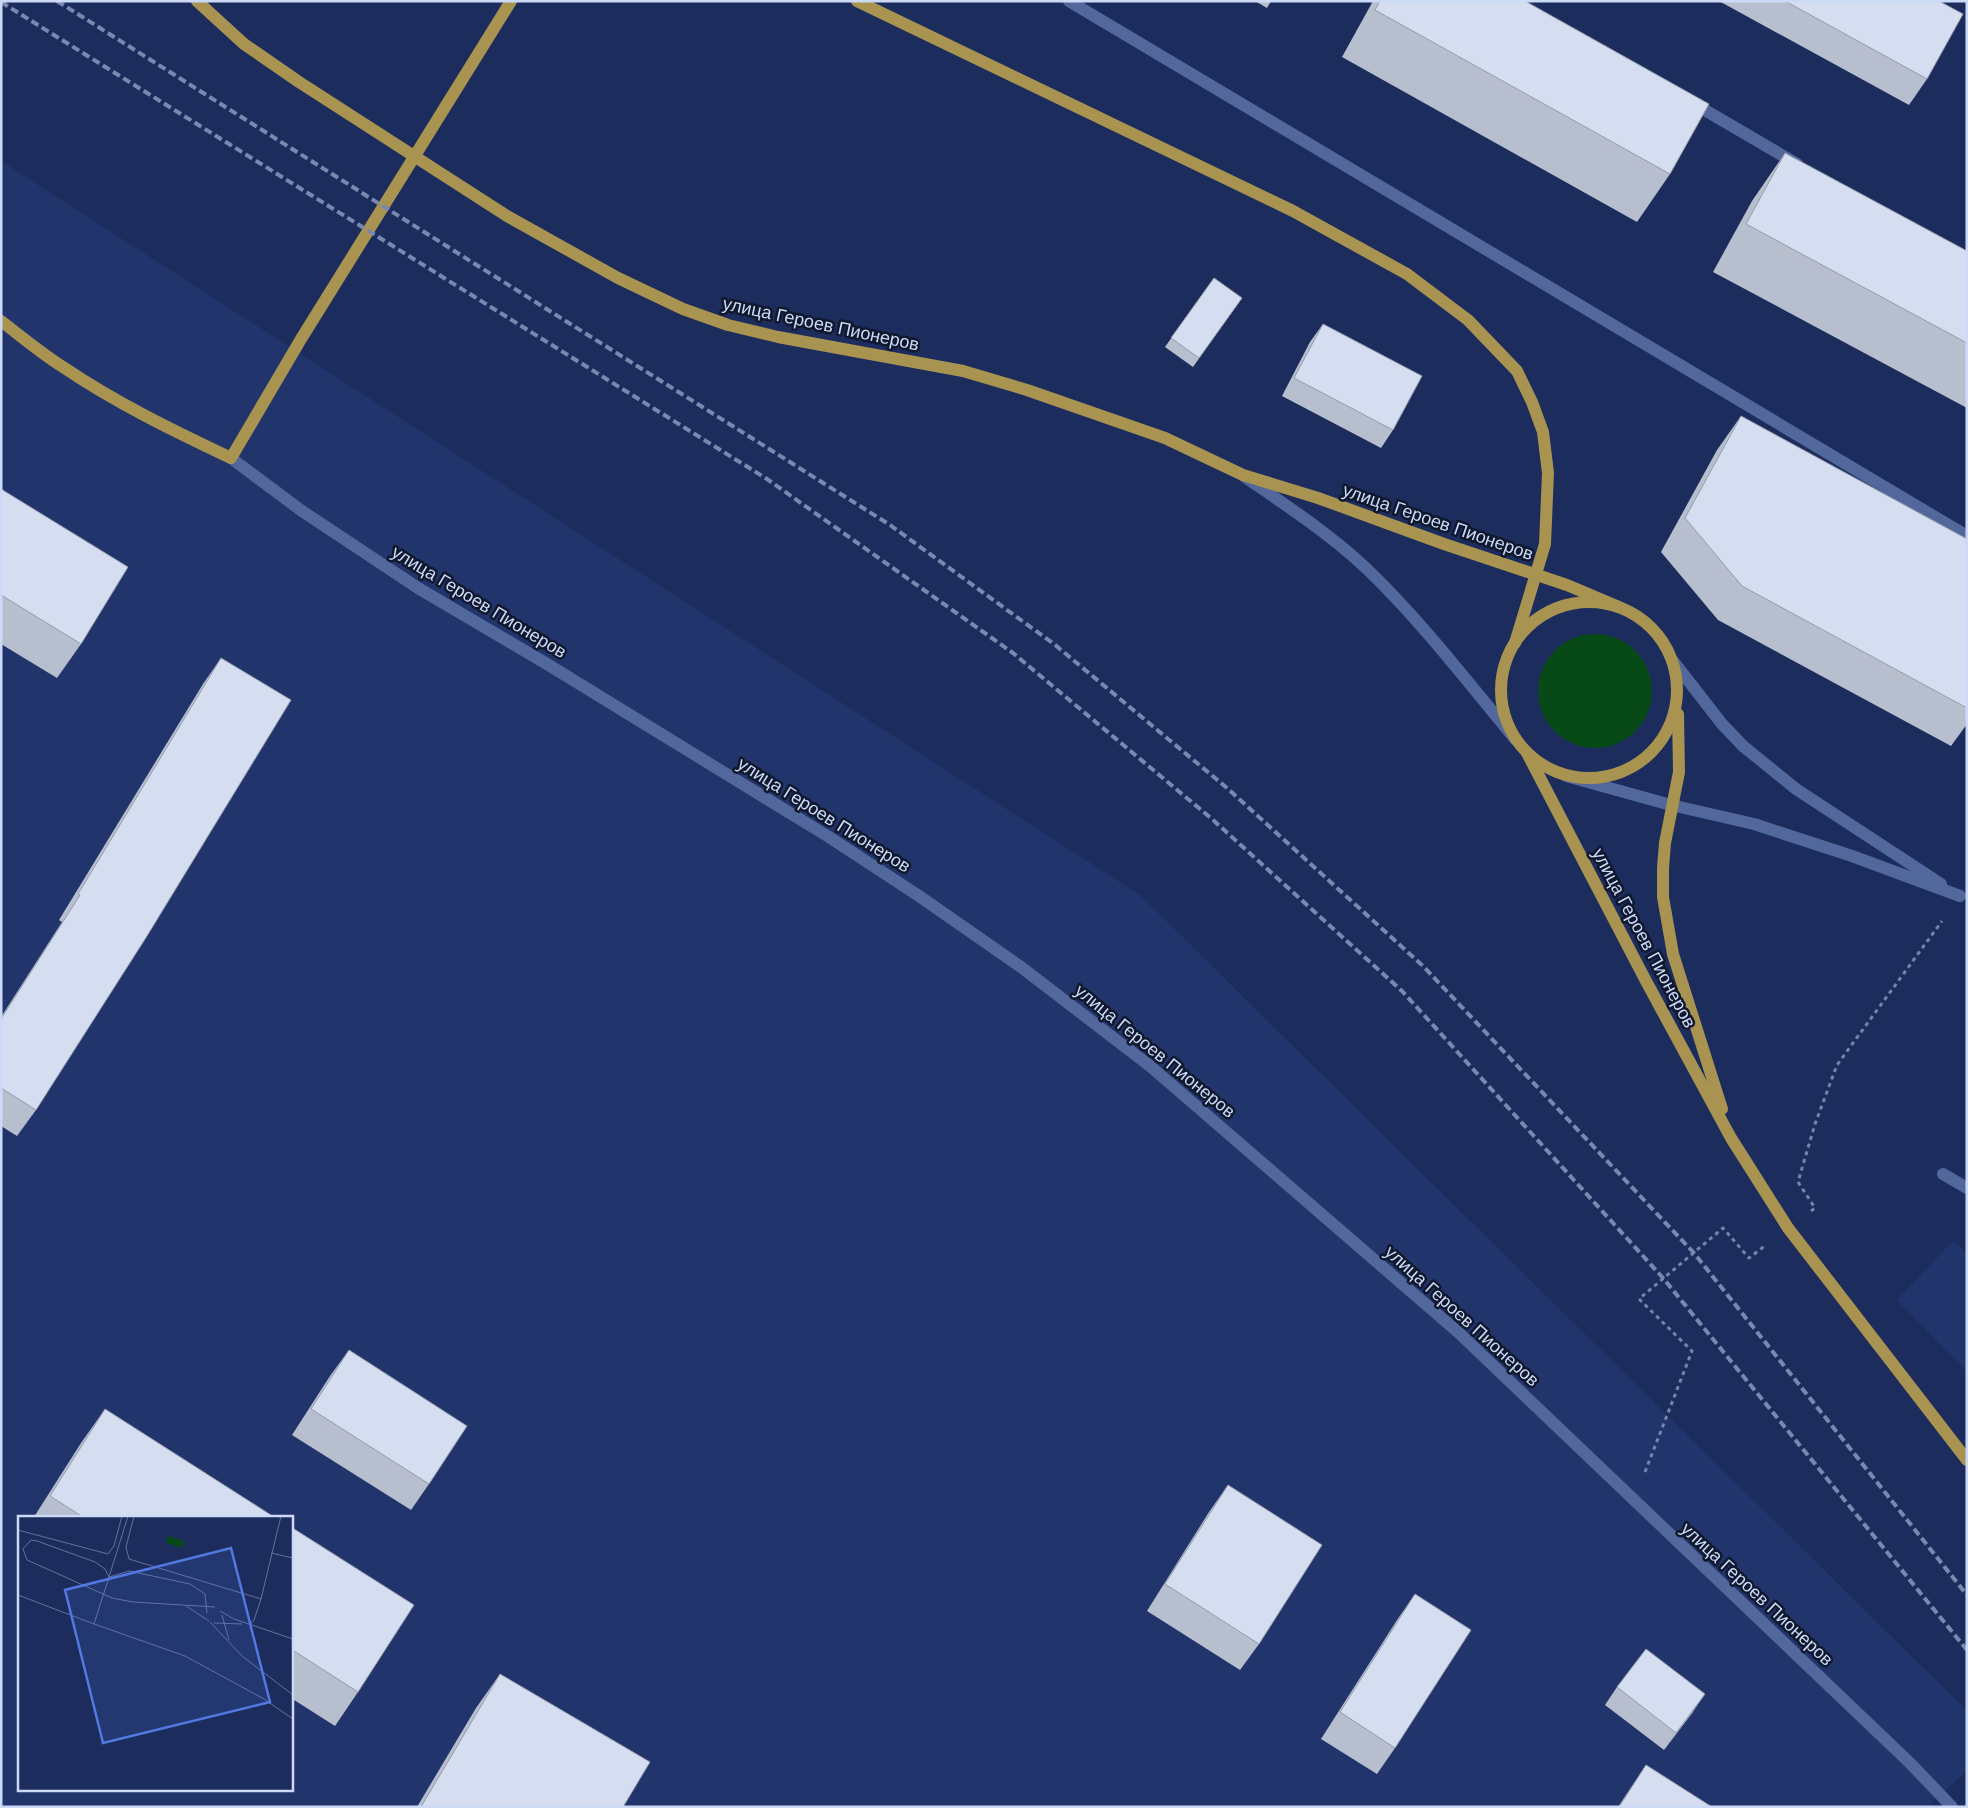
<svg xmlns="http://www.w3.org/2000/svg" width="1968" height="1808" viewBox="0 0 1968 1808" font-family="Arial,sans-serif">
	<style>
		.built { fill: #21356c; fill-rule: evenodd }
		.green { fill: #084a17 }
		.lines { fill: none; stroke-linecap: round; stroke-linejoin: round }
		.path { stroke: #7484ab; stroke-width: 3; stroke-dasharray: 4 4; stroke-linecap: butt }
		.service { stroke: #52689d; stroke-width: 12 }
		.minor { stroke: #52689d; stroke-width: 12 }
		.tertiary { stroke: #52689d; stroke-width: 12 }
		.primary { stroke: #a99351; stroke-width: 12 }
		.rail { stroke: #7988af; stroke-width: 4; stroke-dasharray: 8 4; stroke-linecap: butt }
		.wall { fill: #b7bece }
		.shaded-wall { fill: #959ba8 }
		.building { fill: #d5ddf0; stroke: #959ba8 }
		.labels { text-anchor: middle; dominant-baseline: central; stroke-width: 5; stroke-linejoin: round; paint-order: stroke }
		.street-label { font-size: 18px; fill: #ccdaf8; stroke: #0f182d }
		.inset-road { fill: none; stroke: #62729b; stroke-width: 1 }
		.view { fill: #5278e2; fill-opacity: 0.15; stroke: #5278e2; stroke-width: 2.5 }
		.inset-edge { fill: none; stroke: #ccdaf8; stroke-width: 2.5 }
	</style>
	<rect width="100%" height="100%" fill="#1c2d5d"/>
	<!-- built -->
	<g class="built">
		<path d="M1,161L1140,895L1967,1711V1771L1927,1807H1ZM19,1517H291V1789H19Z"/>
		<path d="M1953,1241L1967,1253V1372L1897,1300Z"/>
	</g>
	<!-- green -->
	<circle class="green" cx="1595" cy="691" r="57"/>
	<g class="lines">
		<!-- path -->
		<g class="path">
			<path d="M1811,1211L1815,1208L1798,1182L1815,1124L1837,1065L1942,921"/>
			<path d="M1645,1472L1692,1351L1639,1299L1723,1228L1749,1258L1766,1245"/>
		</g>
		<!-- service -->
		<g class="service">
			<path d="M1691,102L1797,164"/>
			<path d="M1943,1174L1967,1188"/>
		</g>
		<!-- minor -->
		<path class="minor" d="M1069,1L1967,536"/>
		<!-- tertiary -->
		<g class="tertiary">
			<path d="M231,458L302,511L418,588L547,664L829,837L919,896L1021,967L1150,1066L1459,1333L1910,1763L1952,1807"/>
			<path d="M1245,477C1287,506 1330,534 1367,569C1421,621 1467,681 1515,739"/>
			<path d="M1673,661L1722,724L1743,746L1796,789L1941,884"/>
			<path d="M1566,776L1671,805L1754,824L1852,856L1960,896"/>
		</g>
		<!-- primary -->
		<g class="primary">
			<path d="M197,1L244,44L299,82L507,216L618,278L683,309L728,325L778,337L963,371L1027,390L1165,438L1243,475L1318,498L1444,544L1567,585L1619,607"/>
			<path d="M857,1L1293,211L1407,274L1468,320L1517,371L1532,402L1543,432L1548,473L1545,544L1515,643"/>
			<path d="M1,321C22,337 41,353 63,367C116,403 174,431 231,458L301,339L511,1"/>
			<circle cx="1589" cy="690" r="88"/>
			<path d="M1678,714L1679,772L1665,843L1663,868V897L1673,954L1722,1109"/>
			<path d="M1527,753L1646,981L1731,1138L1788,1228L1967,1460"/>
		</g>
		<!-- rail -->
		<g class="rail">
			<path d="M57,1L890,525L1054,644L1227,788L1423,966L1694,1253L1967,1595"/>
			<path d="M1,2L767,479L1013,653L1212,819L1402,991L1663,1278L1967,1650"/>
		</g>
	</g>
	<!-- wall -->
	<g class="wall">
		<path d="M1255,1H1271L1267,8Z"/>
		<path d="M1373,1H1525L1670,174L1637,222L1342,57Z"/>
		<path d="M1719,1H1939L1927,79L1909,105Z"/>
		<path d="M1785,153L1967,251V408L1713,272L1752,201Z"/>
		<path d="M1214,278L1242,298L1193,367L1165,347Z"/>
		<path d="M1323,324L1393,430L1381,448L1282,396L1310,342Z"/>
		<path d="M1741,416L1967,539V724L1951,746L1718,620L1661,552L1717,450Z"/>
		<path d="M1,489L81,644L57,678L1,644Z"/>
		<path d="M221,658L36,1110L17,1136L1,1126V1017L62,922L59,920L203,684Z"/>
		<path d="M349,1350L429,1484L411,1510L292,1435L330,1376Z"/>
		<path d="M105,1409L274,1517H34L81,1443Z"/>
		<path d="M1228,1485L1259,1644L1240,1670L1147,1611L1209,1512Z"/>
		<path d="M291,1527L358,1692L335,1726L291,1698Z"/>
		<path d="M1415,1594L1395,1748L1377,1774L1321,1739L1397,1620Z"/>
		<path d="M500,1674L623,1807H417L476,1708Z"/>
		<path d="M1617,1687L1693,1712L1664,1750L1605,1705Z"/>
		<path d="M1646,1765L1712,1807H1618Z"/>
	</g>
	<!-- shaded-wall -->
	<path class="shaded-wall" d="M1705,1694L1693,1712L1664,1750L1676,1733Z"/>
	<!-- building -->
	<g class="building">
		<path d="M1380,1H1525L1709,104L1670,174L1375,10Z"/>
		<path d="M1785,1H1939L1963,14L1927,79Z"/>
		<path d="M1785,153L1967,251V343L1746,224Z"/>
		<path d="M1214,278L1242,298L1199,358L1171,338Z"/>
		<path d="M1323,324L1422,376L1393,430L1294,378Z"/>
		<path d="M1741,416L1967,539V708L1742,586L1685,518Z"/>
		<path d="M1,489L128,567L81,644L1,595Z"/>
		<path d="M221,658L291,700L147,936L36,1110L1,1088V1019L80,895L78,894Z"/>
		<path d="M349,1350L467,1426L429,1484L311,1409Z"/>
		<path d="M105,1409L274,1517H83L50,1496Z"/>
		<path d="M1228,1485L1322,1545L1259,1644L1165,1584Z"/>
		<path d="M291,1527L414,1605L358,1692L291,1649Z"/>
		<path d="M1415,1594L1471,1630L1395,1748L1340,1712Z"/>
		<path d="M1646,1649L1705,1694L1676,1733L1617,1687Z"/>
		<path d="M500,1674L650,1762L623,1807H421Z"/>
		<path d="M1646,1765L1712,1807H1619Z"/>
	</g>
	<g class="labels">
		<!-- street labels -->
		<g class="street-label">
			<text transform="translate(821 324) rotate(12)">улица Героев Пионеров</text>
			<text transform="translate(1438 522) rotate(19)">улица Героев Пионеров</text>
			<text transform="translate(479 602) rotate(31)">улица Героев Пионеров</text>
			<text transform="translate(824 815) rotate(32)">улица Героев Пионеров</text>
			<text transform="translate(1644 938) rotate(62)">улица Героев Пионеров</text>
			<text transform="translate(1155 1051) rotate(39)">улица Героев Пионеров</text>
			<text transform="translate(1462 1316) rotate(42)">улица Героев Пионеров</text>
			<text transform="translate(1757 1594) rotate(43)">улица Героев Пионеров</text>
		</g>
	</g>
	<!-- overview -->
	<g transform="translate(18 1516)">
		<rect width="275" height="275" fill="#1c2d5d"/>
		<path d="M150,20L166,25L164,32L148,27Z" fill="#084a17"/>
		<path class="inset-road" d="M116,0L108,31L111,43L243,83M0,14L90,38L96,30L104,0M253,37L275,42M91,61L110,0M91,61L87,53L77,46L19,25L13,24L5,33L9,44L94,82L115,86L197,91M91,61L111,55L172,68L187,78L189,97M0,79L76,108L91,61M168,90L191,105M202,95L216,103L275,123M204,99L211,124M192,106L224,140L275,179M196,107L224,108M76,108L167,140L246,183L275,203M232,109L236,104L243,83L263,0"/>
		<path class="view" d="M213,32L252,186L85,227L47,74Z"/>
		<rect width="275" height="275" class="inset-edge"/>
	</g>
	<!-- border -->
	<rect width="1968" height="1808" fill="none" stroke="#ccdaf8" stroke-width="5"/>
</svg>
